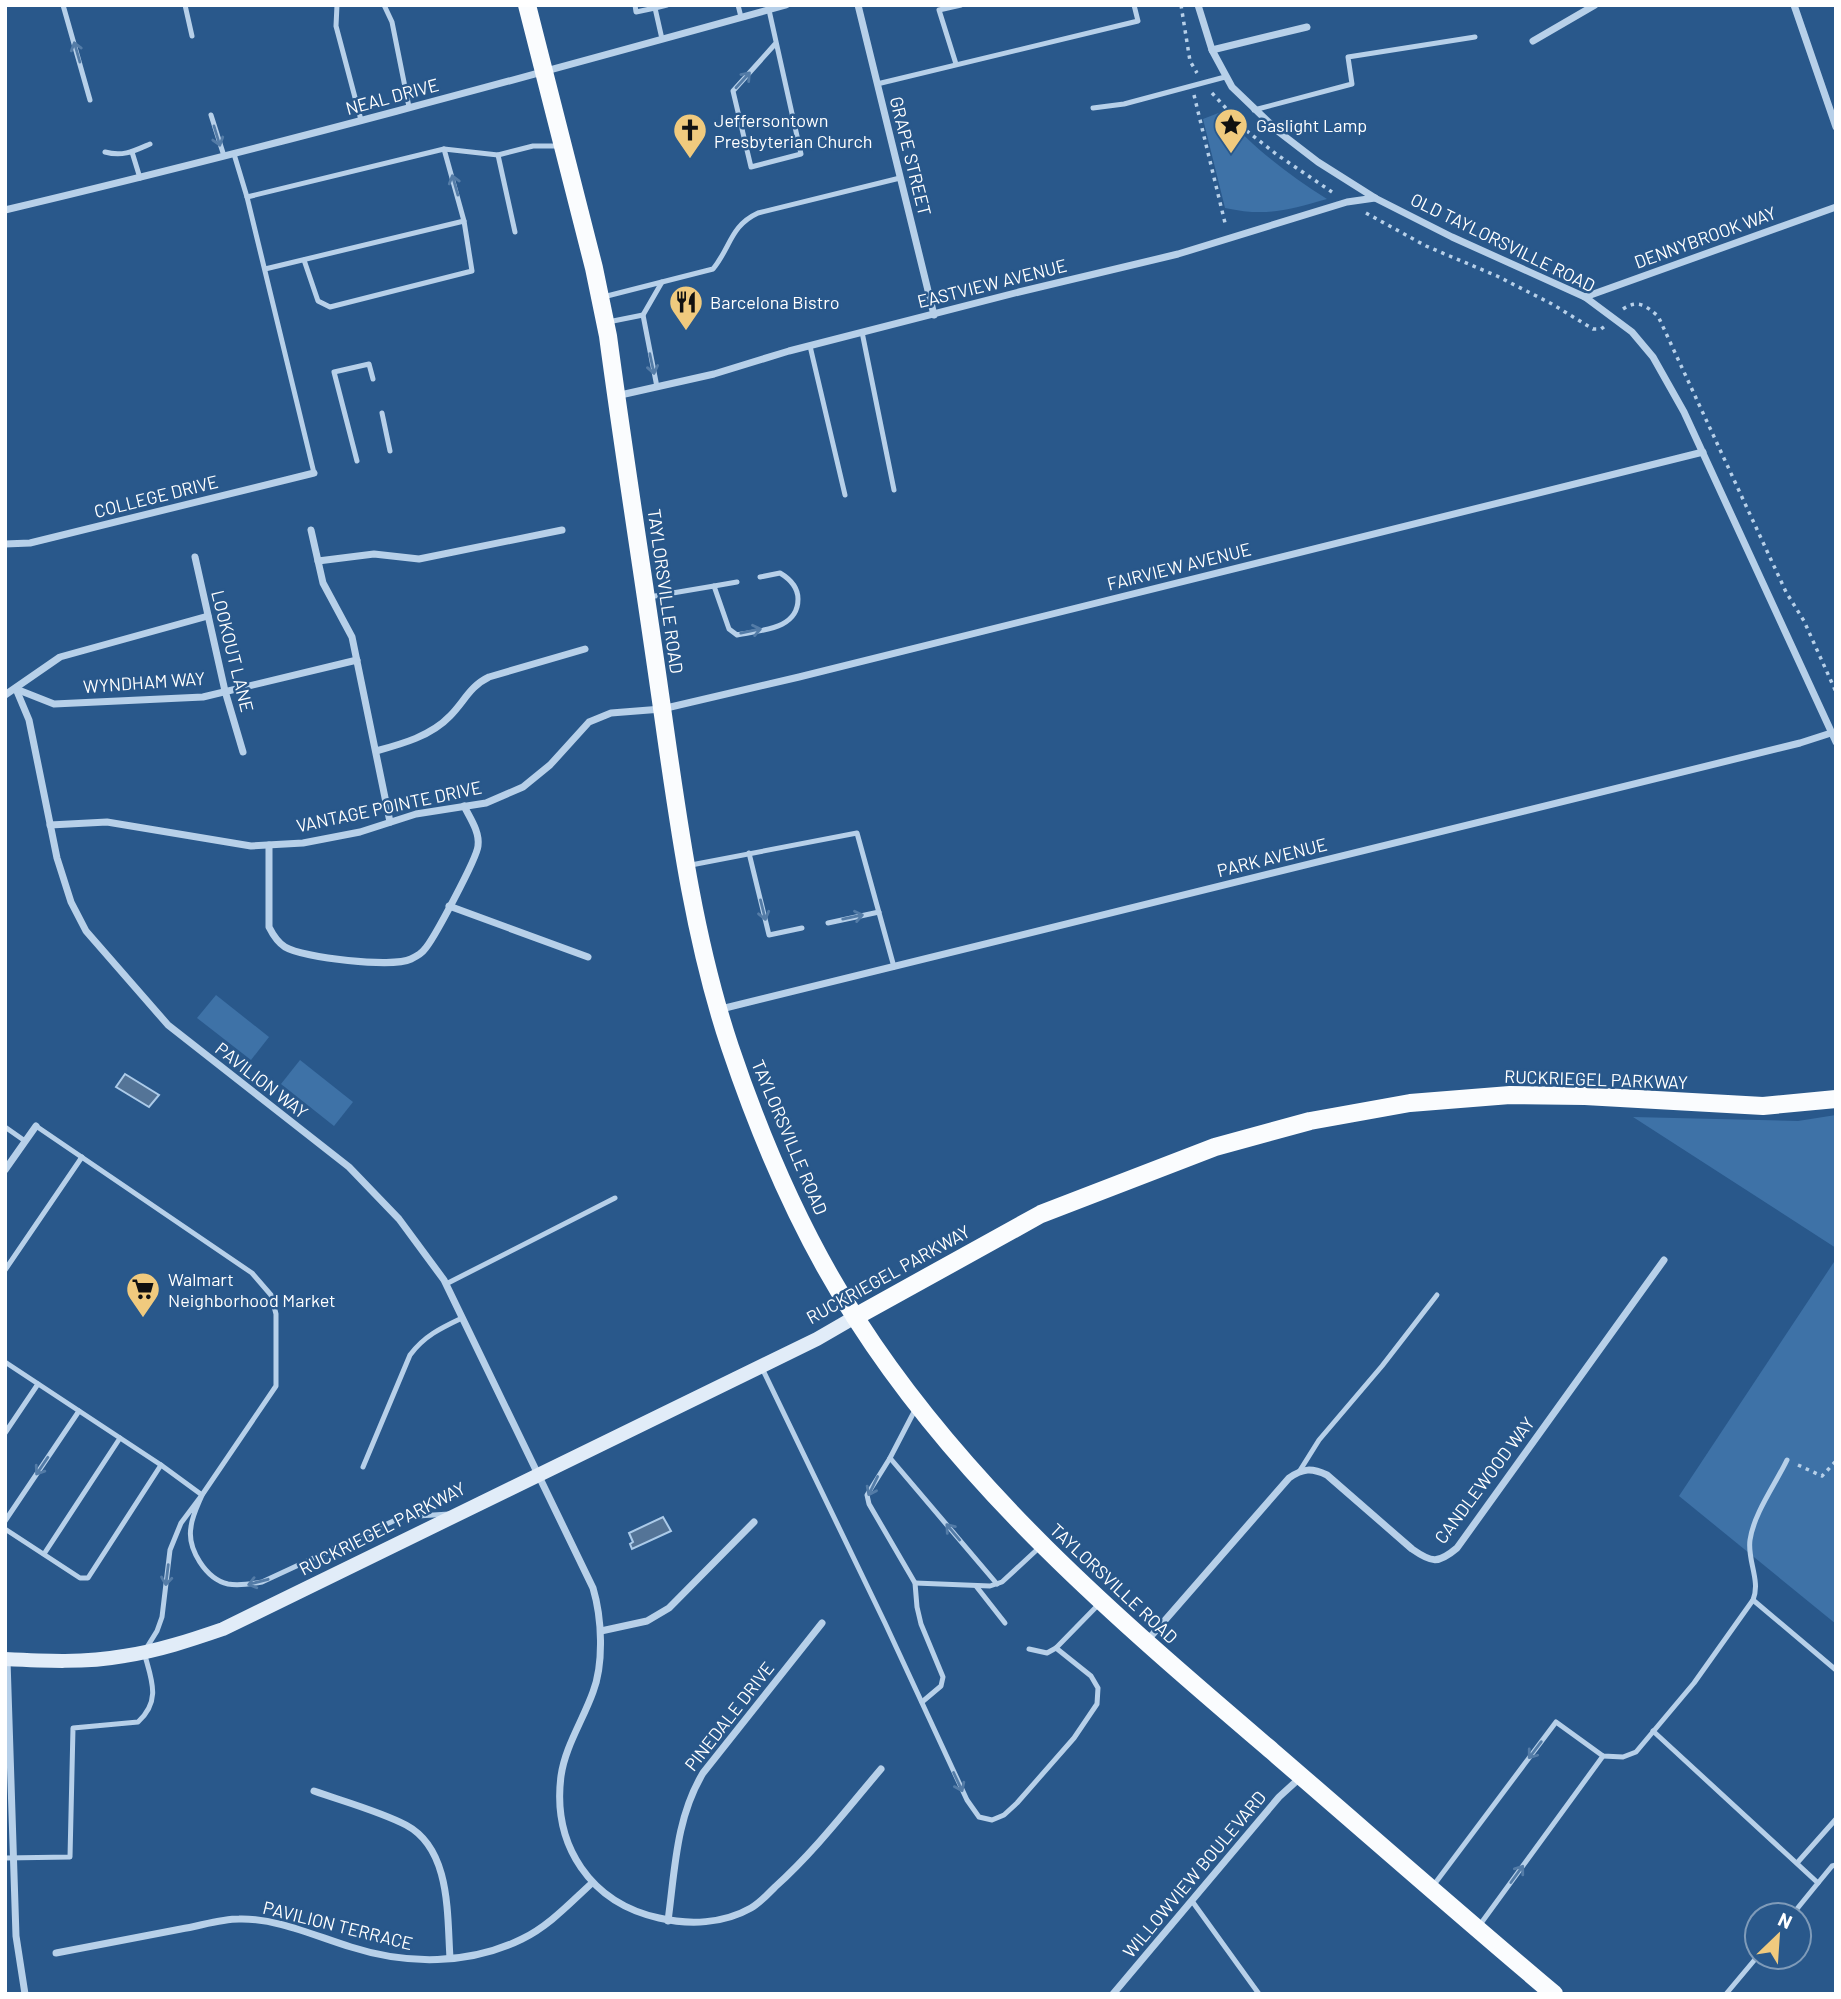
<svg xmlns="http://www.w3.org/2000/svg" width="1841" height="1999" viewBox="0 0 1841 1999" font-family="Barlow,sans-serif">
	<style>
		.green { fill: #3e72a7 }
		.water { fill: #547497; stroke: #accbe9; stroke-width: 2 }
		.lines { fill: none; stroke-linecap: round; stroke-linejoin: round }
		.path { stroke: #b7d0e9; stroke-width: 3.5; stroke-dasharray: 3.5 5; stroke-linecap: butt }
		.lane { stroke: #b7d0e9; stroke-width: 5 }
		.street { stroke: #b7d0e9; stroke-width: 7 }
		.secondary { stroke: #e1ecf8; stroke-width: 14 }
		.primary { stroke: #fafcfe; stroke-width: 18 }
		.oneway { stroke: #547ca7 }
		.labels { text-anchor: middle; dominant-baseline: central; stroke-width: 5; stroke-linejoin: round; paint-order: stroke }
		.street-label { font-size: 18px; fill: #fff; stroke: #29588b }
		.poi-label { font-size: 18px; fill: #fff; stroke: #29588b; text-anchor: start }
	</style>
	<rect width="100%" height="100%" fill="#29588b"/>
	<!-- green -->
	<g class="green">
		<path d="M1221,112C1254,148 1286,173 1327,199C1288,210 1267,217 1225,208L1203,119Z"/>
		<path d="M216,995L269,1037L251,1060L197,1018Z"/>
		<path d="M300,1060L353,1102L334,1126L281,1084Z"/>
		<path d="M1836,1115V1248L1633,1117L1798,1121Z"/>
		<path d="M1836,1259V1624L1679,1496Z"/>
	</g>
	<!-- water -->
	<g class="water">
		<path d="M125,1074L159,1095L149,1107L116,1087Z"/>
		<path d="M663,1517L671,1531L632,1549L630,1544L633,1542L629,1533Z"/>
	</g>
	<g class="lines">
		<!-- path -->
		<g class="path">
			<path d="M1181,5L1190,61L1197,73"/>
			<path d="M1212,93L1247,131L1276,154L1332,192"/>
			<path d="M1194,95L1226,227"/>
			<path d="M1366,213L1426,246L1497,276L1552,304L1593,329H1601L1605,326"/>
			<path d="M1623,309C1638,299 1646,306 1658,316L1786,592L1804,621L1836,692"/>
			<path d="M1798,1465L1822,1476L1836,1461"/>
		</g>
		<!-- lane -->
		<g class="lane">
			<path d="M63,5L90,100"/>
			<path d="M185,5L192,36"/>
			<path d="M337,5L336,26L361,120"/>
			<path d="M384,5L392,22L409,107"/>
			<path d="M635,5L636,12L655,8"/>
			<path d="M738,5L741,17"/>
			<path d="M769,10L801,154L751,167L733,91L776,43"/>
			<path d="M662,39L655,8L667,5"/>
			<path d="M956,64L939,10L961,5"/>
			<path d="M877,84L1138,21L1134,5"/>
			<path d="M1093,108L1124,104L1225,77"/>
			<path d="M1254,110L1352,84L1348,57L1475,37"/>
			<path d="M211,115L224,156"/>
			<path d="M105,152C123,157 134,151 150,144"/>
			<path d="M132,152L140,178"/>
			<path d="M234,154L247,197L444,149L498,155L533,146H559"/>
			<path d="M498,155L515,232"/>
			<path d="M247,197L314,473"/>
			<path d="M304,260L318,301L330,307L472,271L464,221L444,149"/>
			<path d="M265,269L464,221"/>
			<path d="M603,297L713,269C731,247 730,226 758,213L900,178"/>
			<path d="M608,322L643,315"/>
			<path d="M862,332L894,490"/>
			<path d="M810,346L845,495"/>
			<path d="M657,387L643,315L662,282"/>
			<path d="M382,413L390,451"/>
			<path d="M357,461L334,372L369,364L373,379"/>
			<path d="M737,582L714,586L729,629L737,635C760,630 798,630 798,599C798,587 790,579 780,573L760,577"/>
			<path d="M649,597L714,586"/>
			<path d="M749,853L769,935L802,928"/>
			<path d="M691,865L857,833L894,967"/>
			<path d="M828,923L879,912"/>
			<path d="M36,1126L252,1273L271,1295L276,1314V1386L202,1495L161,1465"/>
			<path d="M5,1127L25,1141"/>
			<path d="M5,1270L82,1157"/>
			<path d="M446,1284L615,1198"/>
			<path d="M5,1362L161,1465L88,1578H80L5,1529"/>
			<path d="M762,1368L885,1623L967,1800L979,1817L992,1820L1004,1815L1017,1803L1074,1738L1097,1704L1098,1688L1091,1676L1056,1648"/>
			<path d="M916,1408L890,1458L867,1495L869,1504L915,1583L917,1607L921,1624L943,1677L941,1686L922,1702"/>
			<path d="M5,1433L38,1384"/>
			<path d="M890,1458L997,1584"/>
			<path d="M363,1467L410,1355C424,1336 441,1328 462,1318"/>
			<path d="M1299,1472L1319,1440L1382,1366L1437,1295"/>
			<path d="M5,1521L79,1411"/>
			<path d="M44,1554L120,1438"/>
			<path d="M915,1583L990,1586L1002,1582L1041,1546"/>
			<path d="M976,1586L1005,1623"/>
			<path d="M1753,1600L1836,1670"/>
			<path d="M1029,1649L1047,1653L1056,1648L1100,1603"/>
			<path d="M1653,1731L1818,1883L1792,1915"/>
			<path d="M5,1858L70,1857L73,1728L138,1722C162,1700 151,1679 144,1652L157,1631L162,1617L170,1550L181,1523L202,1495C198,1505 192,1516 191,1527C187,1549 206,1579 228,1584C239,1586 251,1584 262,1582L402,1517L449,1514"/>
			<path d="M1797,1863L1836,1819"/>
			<path d="M1818,1883L1832,1866L1836,1865"/>
			<path d="M1433,1886L1556,1722L1603,1756L1623,1757L1636,1752L1694,1683L1753,1600C1761,1581 1747,1560 1750,1540C1754,1513 1775,1485 1787,1460"/>
			<path d="M1192,1901L1259,1994"/>
			<path d="M1479,1926L1603,1756"/>
			<path d="M1726,1994L1757,1957"/>
		</g>
		<!-- street -->
		<g class="street">
			<path d="M858,5L934,315"/>
			<path d="M1198,5L1212,50L1232,87L1279,132L1318,162L1375,198L1452,237L1585,297L1632,332L1653,357L1684,412L1836,742"/>
			<path d="M1794,5L1836,127"/>
			<path d="M1533,41L1595,5"/>
			<path d="M1212,50L1307,27"/>
			<path d="M5,210C267,148 526,77 786,5"/>
			<path d="M1585,297L1836,207"/>
			<path d="M616,396L714,374L789,351L1019,292L1178,254L1347,202L1375,198"/>
			<path d="M311,530L323,583L352,637L390,822"/>
			<path d="M5,544L30,543L314,473"/>
			<path d="M195,557L225,691L243,752"/>
			<path d="M318,561L374,554L419,559L562,530"/>
			<path d="M16,689L29,720L57,858L71,902L86,931L168,1025L349,1167L399,1219L444,1280L593,1588C602,1618 604,1663 593,1692C583,1720 565,1747 561,1776C552,1846 591,1903 659,1918C689,1925 723,1924 751,1908C760,1903 768,1894 775,1887C814,1852 847,1809 881,1769"/>
			<path d="M16,689L54,704L203,697L357,660"/>
			<path d="M5,695L60,657L208,616"/>
			<path d="M376,751C402,744 431,736 450,716C464,702 470,686 489,677L585,649"/>
			<path d="M50,825L107,822L251,846L303,843L360,832L416,814L486,803L523,787L550,765L589,722L611,713L662,709L799,677L1703,452"/>
			<path d="M269,845V927C273,935 277,942 285,947C303,958 393,968 411,959C415,957 422,953 424,950C433,941 477,858 478,846C480,832 470,818 464,806"/>
			<path d="M449,906L588,957"/>
			<path d="M721,1009L1800,743L1831,733"/>
			<path d="M5,1170L36,1126"/>
			<path d="M601,1631L647,1621L669,1608L754,1522"/>
			<path d="M1146,1642L1289,1478C1303,1468 1312,1468 1327,1475L1412,1549C1432,1563 1438,1564 1457,1548L1664,1260"/>
			<path d="M7,1660L16,1936L25,1994"/>
			<path d="M314,1791C342,1801 379,1811 406,1825C451,1849 447,1914 450,1958"/>
			<path d="M668,1921C675,1869 676,1818 703,1773L822,1623"/>
			<path d="M56,1953C98,1945 140,1937 181,1929C200,1926 220,1919 239,1919C277,1918 315,1936 351,1947C407,1965 469,1965 522,1939C549,1926 570,1903 592,1883"/>
			<path d="M1113,1994L1279,1797L1301,1777"/>
		</g>
		<!-- secondary -->
		<path class="secondary" d="M5,1659C45,1661 85,1663 124,1656C158,1651 191,1640 223,1629L817,1339L855,1317"/>
		<!-- primary -->
		<g class="primary">
			<path d="M527,5L594,268L608,336C624,456 643,574 660,694C677,812 692,934 730,1047C762,1142 802,1236 857,1320C966,1490 1120,1621 1272,1751C1366,1832 1459,1914 1554,1994"/>
			<path d="M855,1317L1041,1214L1215,1147L1310,1121L1410,1103L1510,1095L1585,1096L1763,1106L1836,1099"/>
		</g>
	</g>
	<!-- one-way arrows -->
	<defs><path id="oneway-shaft" d="M-6 0H5M1.5-3L5.5 0L1.5 3" fill="none" stroke-width="1.6" stroke-linecap="round" stroke-linejoin="round" transform="scale(1.75)"/></defs>
	<g class="oneway">
		<use href="#oneway-shaft" transform="translate(77 52) rotate(-106)"/>
		<use href="#oneway-shaft" transform="translate(743 80) rotate(-48)"/>
		<use href="#oneway-shaft" transform="translate(217 136) rotate(73)"/>
		<use href="#oneway-shaft" transform="translate(455 185) rotate(-106)"/>
		<use href="#oneway-shaft" transform="translate(652 364) rotate(78)"/>
		<use href="#oneway-shaft" transform="translate(751 631) rotate(-12)"/>
		<use href="#oneway-shaft" transform="translate(763 910) rotate(76)"/>
		<use href="#oneway-shaft" transform="translate(853 917) rotate(-12)"/>
		<use href="#oneway-shaft" transform="translate(42 1466) rotate(124)"/>
		<use href="#oneway-shaft" transform="translate(873 1486) rotate(116)"/>
		<use href="#oneway-shaft" transform="translate(953 1532) rotate(-130)"/>
		<use href="#oneway-shaft" transform="translate(167 1575) rotate(97)"/>
		<use href="#oneway-shaft" transform="translate(258 1582) rotate(165)"/>
		<use href="#oneway-shaft" transform="translate(1535 1750) rotate(127)"/>
		<use href="#oneway-shaft" transform="translate(958 1782) rotate(65)"/>
		<use href="#oneway-shaft" transform="translate(1517 1874) rotate(-54)"/>
	</g>
	<!-- icons -->
	<defs>
		<g id="sight-pin" transform="scale(1.75)"><path d="M0 17L-7.5 6A9.5 9.5 0 1 1 7.5 6Z" fill="#f0ca7e" stroke="#29588b"/><path d="M0-6L1.8-2.2L6-1.7L2.9 1.2L3.7 5.4L0 3.3L-3.7 5.4L-2.9 1.2L-6-1.7L-1.8-2.2Z" fill="#111"/></g>
		<g id="church-pin" transform="scale(1.75)"><path d="M0 17L-7.5 6A9.5 9.5 0 1 1 7.5 6Z" fill="#f0ca7e" stroke="#29588b"/><path d="M-1.2-6h2.4v3.5h3.3v2.4h-3.3V6h-2.4V-.1h-3.3v-2.4h3.3Z" fill="#111"/></g>
		<g id="restaurant-pin" transform="scale(1.75)"><path d="M0 17L-7.5 6A9.5 9.5 0 1 1 7.5 6Z" fill="#f0ca7e" stroke="#29588b"/><path d="M-5-6h1v4h1v-4h1v4h1v-4h1v5L-1.5 .5V6h-2V.5L-5-1ZM5-6V6H3V1.5H1.5Q1.5-4 5-6Z" fill="#111"/></g>
		<g id="supermarket-pin" transform="scale(1.75)"><path d="M0 17L-7.5 6A9.5 9.5 0 1 1 7.5 6Z" fill="#f0ca7e" stroke="#29588b"/><path d="M-6-5.5h2.5l.6 2H6L4.5 2H-2.5L-4.4-4H-6ZM-1.5 3.2a1.3 1.3 0 1 0 .1 0ZM3 3.2a1.3 1.3 0 1 0 .1 0Z" fill="#111"/></g>
	</defs>
	<g fill-rule="evenodd">
		<use href="#sight-pin" x="1231" y="125"/>
		<use href="#church-pin" x="690" y="130"/>
		<use href="#restaurant-pin" x="686" y="302"/>
		<use href="#supermarket-pin" x="143" y="1289"/>
	</g>
	<g class="labels">
		<!-- street labels -->
		<g class="street-label">
			<text transform="translate(392 96) rotate(-15)">NEAL DRIVE</text>
			<text transform="translate(911 156) rotate(76)">GRAPE STREET</text>
			<text transform="translate(1705 237) rotate(-20)">DENNYBROOK WAY</text>
			<text transform="translate(1503 242) rotate(26)">OLD TAYLORSVILLE ROAD</text>
			<text transform="translate(992 283) rotate(-14)">EASTVIEW AVENUE</text>
			<text transform="translate(156 496) rotate(-14)">COLLEGE DRIVE</text>
			<text transform="translate(1179 566) rotate(-14)">FAIRVIEW AVENUE</text>
			<text transform="translate(666 591) rotate(82)">TAYLORSVILLE ROAD</text>
			<text transform="translate(233 651) rotate(76)">LOOKOUT LANE</text>
			<text transform="translate(144 682) rotate(-4)">WYNDHAM WAY</text>
			<text transform="translate(389 806) rotate(-12)">VANTAGE POINTE DRIVE</text>
			<text transform="translate(1272 857) rotate(-14)">PARK AVENUE</text>
			<text transform="translate(1596 1079) rotate(2)">RUCKRIEGEL PARKWAY</text>
			<text transform="translate(262 1080) rotate(38)">PAVILION WAY</text>
			<text transform="translate(790 1137) rotate(67)">TAYLORSVILLE ROAD</text>
			<text transform="translate(888 1274) rotate(-29)">RUCKRIEGEL PARKWAY</text>
			<text transform="translate(1484 1480) rotate(-53)">CANDLEWOOD WAY</text>
			<text transform="translate(382 1528) rotate(-27)">RUCKRIEGEL PARKWAY</text>
			<text transform="translate(1114 1583) rotate(43)">TAYLORSVILLE ROAD</text>
			<text transform="translate(729 1716) rotate(-52)">PINEDALE DRIVE</text>
			<text transform="translate(1194 1874) rotate(-50)">WILLOWVIEW BOULEVARD</text>
			<text transform="translate(338 1925) rotate(14)">PAVILION TERRACE</text>
		</g>
		<!-- poi labels -->
		<g class="poi-label">
			<text x="714" y="120">Jeffersontown<tspan x="714" dy="21">Presbyterian Church</tspan></text>
			<text x="1256" y="125">Gaslight Lamp</text>
			<text x="710" y="302">Barcelona Bistro</text>
			<text x="168" y="1279">Walmart<tspan x="168" dy="21">Neighborhood Market</tspan></text>
		</g>
	</g>
	<!-- border -->
	<rect width="1841" height="1999" fill="none" stroke="#ffffff" stroke-width="14"/>
	<!-- north arrow -->
	<g transform="translate(1778 1936) rotate(25)"><circle r="33" fill="#29588b" stroke="#7f9bb9" stroke-width="2"/>
	<path d="M0-5L12 26L0 18L-12 26Z" fill="#f0ca7e"/>
	<text y="-10" font-size="19" font-weight="bold" text-anchor="middle" fill="#ffffff">N</text>
	</g>
</svg>
